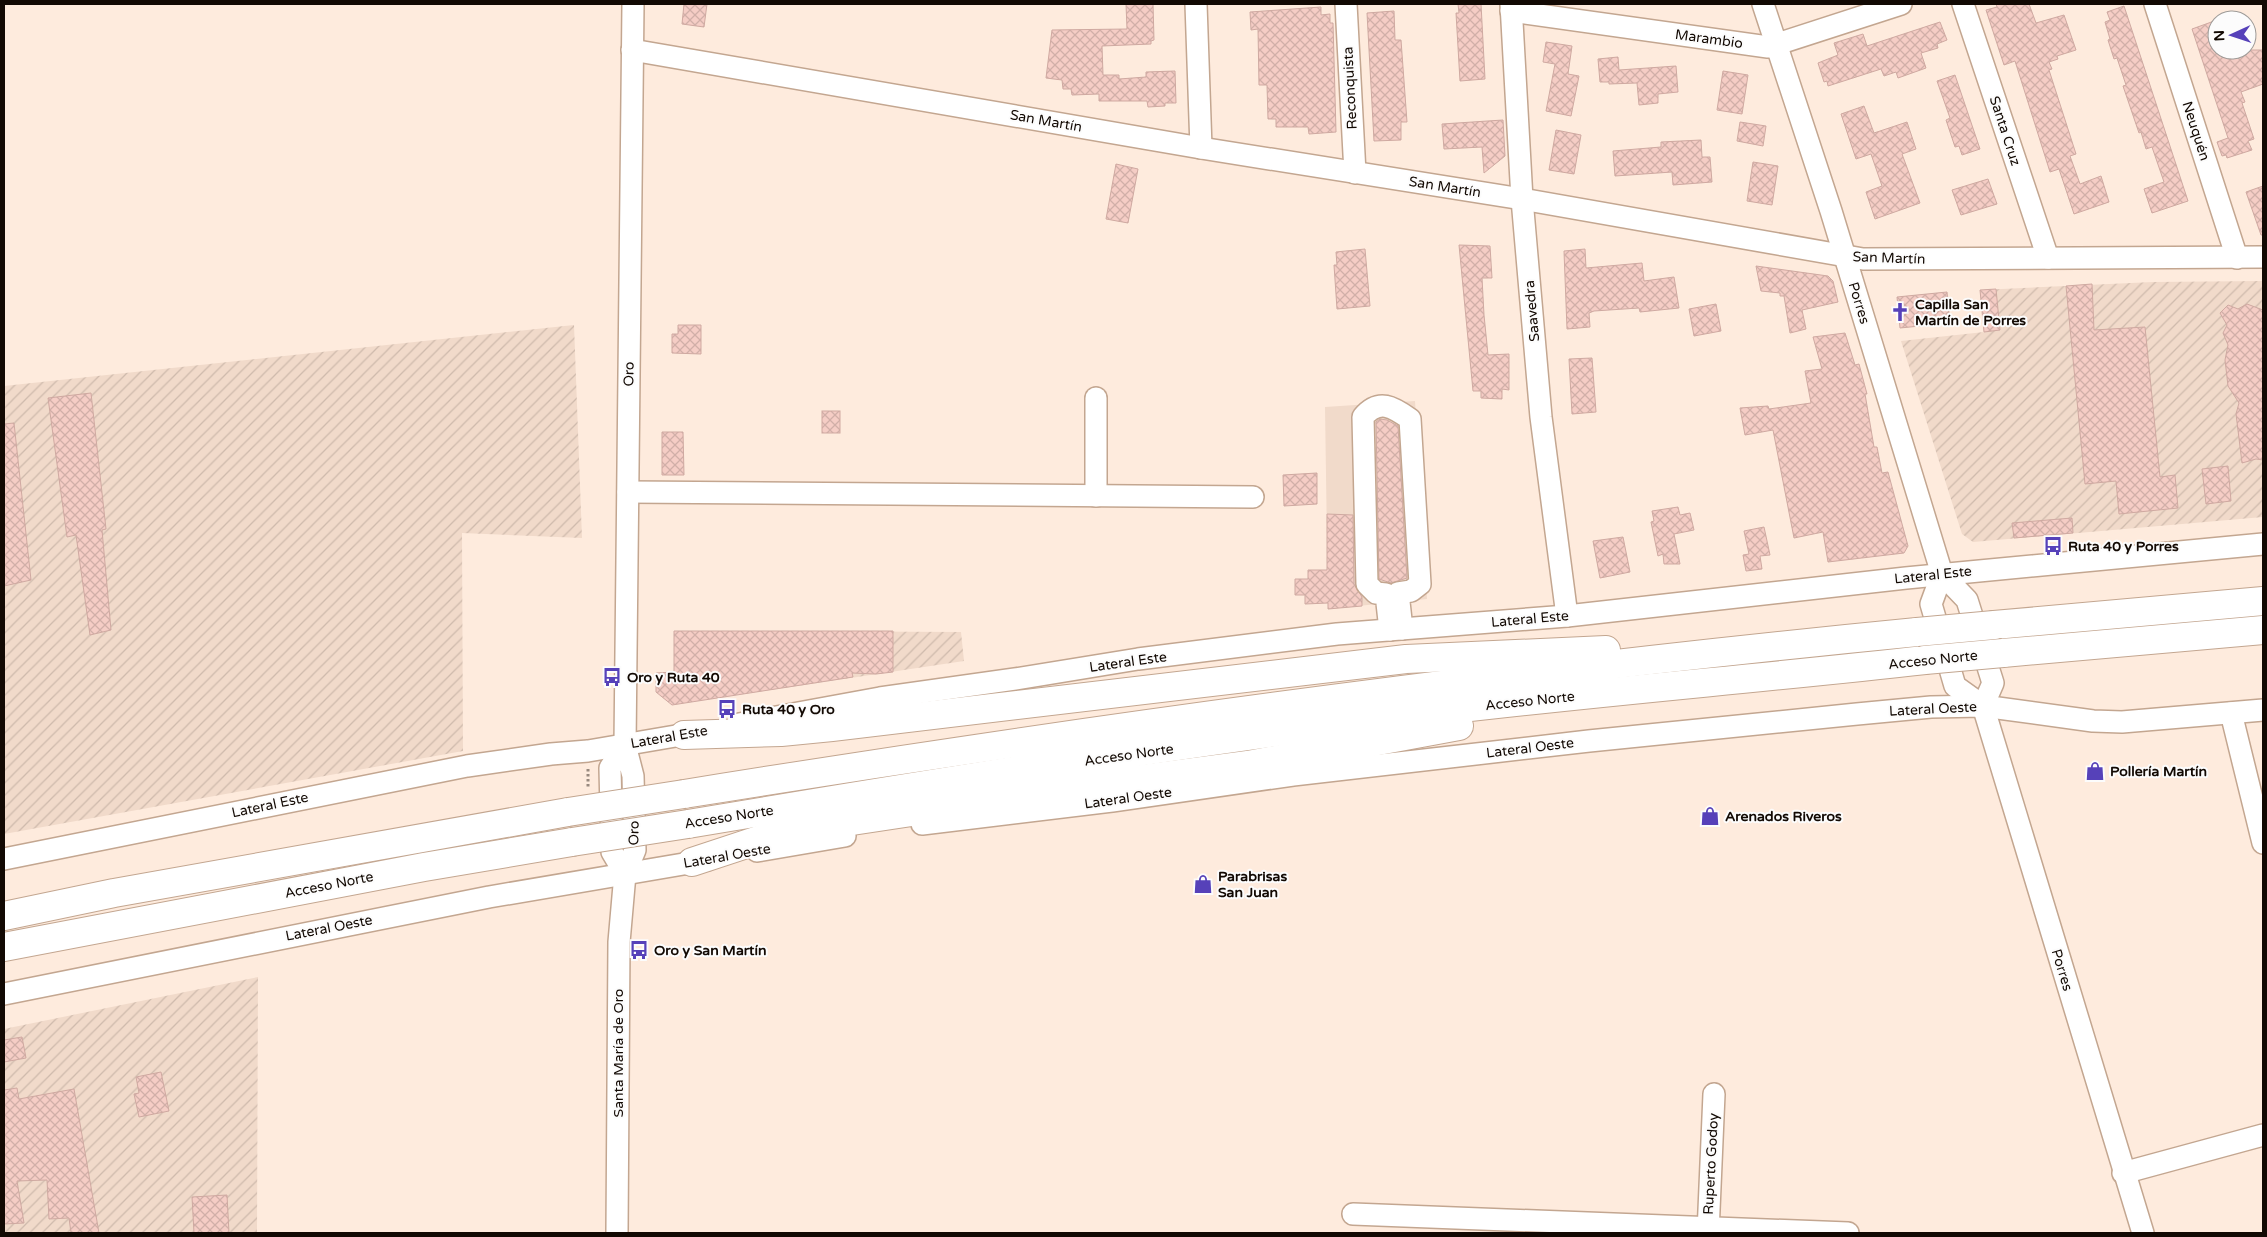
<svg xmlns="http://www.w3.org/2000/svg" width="2267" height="1237" viewBox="0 0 2267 1237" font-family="'Varela Round',sans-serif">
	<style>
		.built { fill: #f1daca }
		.industrial { fill: url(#industrial-furrows) }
		.building { fill: url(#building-cross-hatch); stroke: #cfa9a1 }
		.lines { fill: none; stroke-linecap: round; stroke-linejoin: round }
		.minor-casing { stroke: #c3a690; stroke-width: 24 }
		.highway-casing { stroke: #c3a690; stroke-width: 30 }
		.path { stroke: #98897f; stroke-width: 3; stroke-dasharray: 2.5 2.5; stroke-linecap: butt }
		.minor { stroke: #fff; stroke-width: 21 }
		.highway { stroke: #fff; stroke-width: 28 }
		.highway-bridge-casing { stroke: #c3a690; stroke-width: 30; stroke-linecap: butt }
		.highway-bridge { stroke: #fff; stroke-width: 28 }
		.labels { text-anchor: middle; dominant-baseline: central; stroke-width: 4; stroke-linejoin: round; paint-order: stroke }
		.street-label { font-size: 14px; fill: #120903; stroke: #fcfcfc }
		.poi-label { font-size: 14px; font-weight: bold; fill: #120903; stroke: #fcfcfc; text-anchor: start }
	</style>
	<defs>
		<pattern id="industrial-furrows" width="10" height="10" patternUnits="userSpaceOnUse" patternTransform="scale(1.25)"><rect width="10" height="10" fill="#f1daca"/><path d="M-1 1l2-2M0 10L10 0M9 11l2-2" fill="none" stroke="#cebaac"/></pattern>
		<pattern id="building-cross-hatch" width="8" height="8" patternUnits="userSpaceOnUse" patternTransform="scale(1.25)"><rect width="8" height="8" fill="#f5cdc5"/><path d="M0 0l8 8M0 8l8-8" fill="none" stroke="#d1afa8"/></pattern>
	</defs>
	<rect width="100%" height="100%" fill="#feebdd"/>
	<!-- built -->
	<path class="built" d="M1415,401L1427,599L1328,609L1325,407Z"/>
	<!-- industrial -->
	<g class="industrial">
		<path d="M2263,281V517L1973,542L1962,534L1901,341L1984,332L1980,290L2153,282Z"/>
		<path d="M574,325L582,538L462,533L463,751L4,834V386Z"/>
		<path d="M757,631L961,632L964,661L757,692Z"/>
		<path d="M258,977L257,1233H4V1029Z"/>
	</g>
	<!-- building -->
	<g class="building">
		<path d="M684,4H707L704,27L682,24Z"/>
		<path d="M1126,4H1153L1154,40L1151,41V44L1102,46L1103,75H1119V79L1146,77V72L1175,71L1176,103H1165V106L1148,107L1147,101H1099V94L1072,95L1071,89H1063L1062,80L1046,78L1052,30L1127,29Z"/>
		<path d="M1458,4H1481L1485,79L1460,81L1456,13H1459Z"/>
		<path d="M1996,4H2029L2036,23L2064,15L2076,50L2057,56L2058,59L2049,62L2052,69L2049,70L2076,154L2070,156L2080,184L2101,176L2109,202L2074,214L2059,169L2050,172L2015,61L2004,65L1986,10L1997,7Z"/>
		<path d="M2124,6L2188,201L2152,213L2144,189L2164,182L2152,147L2146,149L2141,132L2139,133L2123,86L2126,85L2117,58L2114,59L2108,40L2110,39L2105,22L2110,20L2107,12Z"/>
		<path d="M1321,7V15L1330,14V23H1333L1336,132L1309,134L1308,127H1276V119H1268L1267,85H1259L1258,29L1251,30L1250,12Z"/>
		<path d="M1394,11L1395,40H1401L1407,122H1401V140L1374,141L1367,13Z"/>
		<path d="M2217,20V50H2263V84L2241,92L2245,102L2242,103L2254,139L2248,141L2252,150L2227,158L2226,155L2222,156L2217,142L2228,138L2192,29Z"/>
		<path d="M1940,22L1947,40L1937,44L1938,48L1921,53L1926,68L1898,78L1896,72L1884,76L1881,69L1828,86L1827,81L1824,82L1818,63L1838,55L1834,43L1863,34L1867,46Z"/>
		<path d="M1546,42L1572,46L1568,74L1579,76L1571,116L1546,111L1555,64L1543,62Z"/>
		<path d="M1618,57L1619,70L1676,66L1678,92L1658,94V103L1639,105L1637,83L1609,84V82H1600L1598,59Z"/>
		<path d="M1723,71L1748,75L1742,114L1717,110Z"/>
		<path d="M1955,75L1980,149L1962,155L1959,146L1955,147L1946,120L1950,118L1937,81Z"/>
		<path d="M1864,106L1874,133L1907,122L1916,149L1902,154L1920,203L1875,219L1866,192L1882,186L1871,154L1856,159L1841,114Z"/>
		<path d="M1503,120L1505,156L1484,173L1482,147L1444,149L1442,124Z"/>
		<path d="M1740,122L1766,126L1763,146L1737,141Z"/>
		<path d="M1556,130L1581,135L1574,174L1549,170Z"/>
		<path d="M1701,140L1702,157H1710L1712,182L1673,185L1672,172L1615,176L1613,151L1661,147V142Z"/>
		<path d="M1753,162L1778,166L1772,205L1747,201Z"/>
		<path d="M1116,164L1138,169L1128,223L1106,219Z"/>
		<path d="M1988,179L1997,204L1961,215L1952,190Z"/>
		<path d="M2263,186V235H2261L2246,192Z"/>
		<path d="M1459,245L1490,246L1492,278H1482L1484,315L1488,355L1509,354V390L1502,389V399L1481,398V391H1473Z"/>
		<path d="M1365,249L1370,306L1337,309L1334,265H1337L1336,252Z"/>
		<path d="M1585,249L1586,268L1642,263L1644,281L1674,277L1679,308L1640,312L1639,308L1594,311L1589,313L1590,327L1567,329L1564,251Z"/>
		<path d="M1756,266L1828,276L1833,281L1838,302L1802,310L1806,329L1790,333L1784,296H1780V293L1761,291Z"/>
		<path d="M2092,284L2094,330L2145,327L2160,477L2175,475L2178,508L2119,514L2116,481L2085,484L2066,286Z"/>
		<path d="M1996,289L2000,330L1984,332L1980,290Z"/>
		<path d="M1947,292L1950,323L1900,328L1897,297Z"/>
		<path d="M1716,304L1721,331L1694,336L1689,309Z"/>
		<path d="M2247,304L2263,310V460L2256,459L2242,463L2236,414L2239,403L2228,386L2225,360L2228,345L2223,333L2227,325L2220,313L2228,305L2238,309Z"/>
		<path d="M678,325H701V354L672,353V334H678Z"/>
		<path d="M1845,333L1855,365L1859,364L1867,394H1865L1874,447H1877L1882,473L1888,472L1908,546L1904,553L1828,562L1823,532L1794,538L1773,430L1745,435L1740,408L1768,406L1769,409L1811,403L1805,371L1822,369L1813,337Z"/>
		<path d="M1592,358L1596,412L1572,414L1569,359Z"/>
		<path d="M91,393L106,529L102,530L111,630L90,635L76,535L67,537L48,398Z"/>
		<rect x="822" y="411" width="18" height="22"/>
		<path d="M1380,419L1387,420L1398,426L1407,578L1391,583L1379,579L1376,422Z"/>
		<path d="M14,423L31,580L4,586V424Z"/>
		<path d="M662,432H683L684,475H662Z"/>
		<path d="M2228,466L2231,501L2206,504L2202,469Z"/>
		<path d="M1317,473V504L1284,506L1283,475Z"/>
		<path d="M1678,507L1680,515L1690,513L1694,530L1674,534L1680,564H1664L1663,554L1658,556L1651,522L1654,521L1652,511Z"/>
		<path d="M1327,514L1353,515L1354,584L1362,597V606L1328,609V603L1305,604V595H1295V579H1308V570H1327Z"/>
		<path d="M2072,518L2073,533L2014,538L2012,523Z"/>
		<path d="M1764,527L1770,555L1760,556L1762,569L1746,571L1743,555L1749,554L1744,531Z"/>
		<path d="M1623,537L1630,572L1600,578L1593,541Z"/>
		<path d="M674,631H893V672L876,674L852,673L853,677L672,705L656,692V673L674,672Z"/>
		<path d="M22,1037L26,1058L4,1062V1040Z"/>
		<path d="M161,1072L169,1111L139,1117L134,1094L139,1093L136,1077Z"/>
		<path d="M17,1088L19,1099L74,1089L99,1233H71L69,1218L49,1219L47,1180L17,1181L24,1223L4,1224V1090Z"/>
		<path d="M227,1195L229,1233H194L192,1197Z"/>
	</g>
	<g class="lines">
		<!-- minor casing -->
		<g class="minor-casing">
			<g id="minor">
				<path d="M1196,4L1201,148"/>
				<path d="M1346,4L1355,173"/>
				<path d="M1511,4L1522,199L1541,417L1567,616"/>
				<path d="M1763,4L1831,211L1942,574L1967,600L1993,683L1983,706"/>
				<path d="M1963,4L2048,258"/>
				<path d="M2155,4L2237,258"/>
				<path d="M1511,11L1768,47L1901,4"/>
				<path d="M632,50L1201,148L1522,199L1863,259L2263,257"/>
				<path d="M628,492L1253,497"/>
				<path d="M1096,496V398"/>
				<path d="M1942,574L1931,604L1955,686L1983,706L2143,1233"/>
				<path d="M1390,630L1386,594L1376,593L1367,584L1363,417C1379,398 1393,407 1410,419L1420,584L1411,591L1398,593L1402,629"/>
				<path d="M2231,713L2263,843"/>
				<path d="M739,724L880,698L1015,679L1138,659L1337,634L1567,616L1906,578L2263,544"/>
				<path d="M922,824L1112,801L1293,775L1589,741L1857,714L1931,707L1983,706L2093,721L2122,722L2263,710"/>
				<path d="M757,851L845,836"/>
				<path d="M4,859L467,766L551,754L588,751L699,732"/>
				<path d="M625,874L612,852L610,768L625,745"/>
				<path d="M4,994L489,897L707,860"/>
				<path d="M2123,1173L2263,1135"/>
				<path d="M1353,1214L1848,1233"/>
				<path d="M617,1233L619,942L625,874L635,850L633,776L625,745L633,4"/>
				<path d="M1708,1233L1714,1094"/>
			</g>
		</g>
		<!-- highway casing -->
		<g class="highway-casing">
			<g id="highway">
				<path d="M1994,625L2263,601"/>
				<path d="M2003,653L2263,630"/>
				<path d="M684,735L781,732L832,727L1406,659L1606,650"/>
				<path d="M684,794C1093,728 1504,672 1917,632"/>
				<path d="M688,824C939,782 1191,741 1445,710C1605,691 1765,678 1925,660"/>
				<path d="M692,862L786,831L1057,790L1248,765L1459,726"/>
				<path d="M4,916L114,893L568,812"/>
				<path d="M4,947L424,867L572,842"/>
			</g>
		</g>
		<!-- path -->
		<path class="path" d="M588,769V787"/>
		<!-- minor -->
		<use href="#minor" class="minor"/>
		<!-- highway -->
		<use href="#highway" class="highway"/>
		<!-- highway-bridge casing -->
		<g class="highway-bridge-casing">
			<g id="highway-bridge">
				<path d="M1917,632L1994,625"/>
				<path d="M1925,660L2003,653"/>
				<path d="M568,812L684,794"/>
				<path d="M572,842L688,824"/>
			</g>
		</g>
		<!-- highway-bridge -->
		<use href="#highway-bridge" class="highway-bridge"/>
	</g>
	<!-- icons -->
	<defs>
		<g id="church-bare" transform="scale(1.5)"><path d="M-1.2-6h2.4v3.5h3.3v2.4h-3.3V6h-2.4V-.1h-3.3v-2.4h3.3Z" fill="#5641b9" stroke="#fcfcfc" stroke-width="2.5" paint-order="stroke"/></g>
		<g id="bus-bare" transform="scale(1.5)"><path d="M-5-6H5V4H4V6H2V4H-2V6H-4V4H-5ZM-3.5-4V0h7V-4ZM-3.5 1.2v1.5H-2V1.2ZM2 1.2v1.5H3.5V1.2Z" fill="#5641b9" stroke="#fcfcfc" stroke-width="2.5" paint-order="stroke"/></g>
		<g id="shop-bare" transform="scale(1.5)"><path d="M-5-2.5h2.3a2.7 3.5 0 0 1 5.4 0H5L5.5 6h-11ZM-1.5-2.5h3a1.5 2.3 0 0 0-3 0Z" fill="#5641b9" stroke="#fcfcfc" stroke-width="2.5" paint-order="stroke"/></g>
	</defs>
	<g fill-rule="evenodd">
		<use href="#church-bare" x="1900" y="312"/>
		<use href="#bus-bare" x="2053" y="546"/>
		<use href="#bus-bare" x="612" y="677"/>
		<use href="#bus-bare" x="727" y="709"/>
		<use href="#shop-bare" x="2095" y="771"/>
		<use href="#shop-bare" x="1710" y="816"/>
		<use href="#shop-bare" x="1203" y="884"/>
		<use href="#bus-bare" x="639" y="950"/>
	</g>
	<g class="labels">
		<!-- street labels -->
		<g class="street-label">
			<text transform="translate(1709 39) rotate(8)">Marambio</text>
			<text transform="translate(1350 88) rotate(-93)">Reconquista</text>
			<text transform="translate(1046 121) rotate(10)">San Martín</text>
			<text transform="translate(2005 131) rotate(72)">Santa Cruz</text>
			<text transform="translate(2196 131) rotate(72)">Neuquén</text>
			<text transform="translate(1445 187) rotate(9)">San Martín</text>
			<text transform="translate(1889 258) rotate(2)">San Martín</text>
			<text transform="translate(1859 303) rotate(73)">Porres</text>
			<text transform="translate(1532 311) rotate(-95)">Saavedra</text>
			<text transform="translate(629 374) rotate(-89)">Oro</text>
			<text transform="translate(1933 575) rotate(-6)">Lateral Este</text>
			<text transform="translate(1530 619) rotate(-5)">Lateral Este</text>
			<text transform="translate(1933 660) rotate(-6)">Acceso Norte</text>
			<text transform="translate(1128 662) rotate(-8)">Lateral Este</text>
			<text transform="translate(1530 701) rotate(-6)">Acceso Norte</text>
			<text transform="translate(1933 709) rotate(-3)">Lateral Oeste</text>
			<text transform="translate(669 737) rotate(-10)">Lateral Este</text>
			<text transform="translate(1530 748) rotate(-7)">Lateral Oeste</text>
			<text transform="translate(1129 755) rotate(-8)">Acceso Norte</text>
			<text transform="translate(1128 798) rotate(-8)">Lateral Oeste</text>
			<text transform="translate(270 805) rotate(-12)">Lateral Este</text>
			<text transform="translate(729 817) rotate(-9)">Acceso Norte</text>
			<text transform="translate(634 833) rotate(-89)">Oro</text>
			<text transform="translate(727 856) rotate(-10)">Lateral Oeste</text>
			<text transform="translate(329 885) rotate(-11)">Acceso Norte</text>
			<text transform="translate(329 928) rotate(-11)">Lateral Oeste</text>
			<text transform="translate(2062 970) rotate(73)">Porres</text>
			<text transform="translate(618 1053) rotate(-90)">Santa María de Oro</text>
			<text transform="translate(1711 1164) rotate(-87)">Ruperto Godoy</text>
		</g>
		<!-- poi labels -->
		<g class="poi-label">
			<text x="1915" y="304">Capilla San<tspan x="1915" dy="16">Martín de Porres</tspan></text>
			<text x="2068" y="546">Ruta 40 y Porres</text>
			<text x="627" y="677">Oro y Ruta 40</text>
			<text x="742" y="709">Ruta 40 y Oro</text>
			<text x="2110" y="771">Pollería Martín</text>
			<text x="1725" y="816">Arenados Riveros</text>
			<text x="1218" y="876">Parabrisas<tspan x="1218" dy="16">San Juan</tspan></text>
			<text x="654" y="950">Oro y San Martín</text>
		</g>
	</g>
	<!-- border -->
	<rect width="2267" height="1237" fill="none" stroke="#120903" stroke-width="10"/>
	<!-- north arrow -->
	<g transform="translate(2232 35) rotate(267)"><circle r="24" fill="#fcfcfc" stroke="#9e9b98"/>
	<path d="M0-4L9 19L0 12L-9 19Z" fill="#5641b9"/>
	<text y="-8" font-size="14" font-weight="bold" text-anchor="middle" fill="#120903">N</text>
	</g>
</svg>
